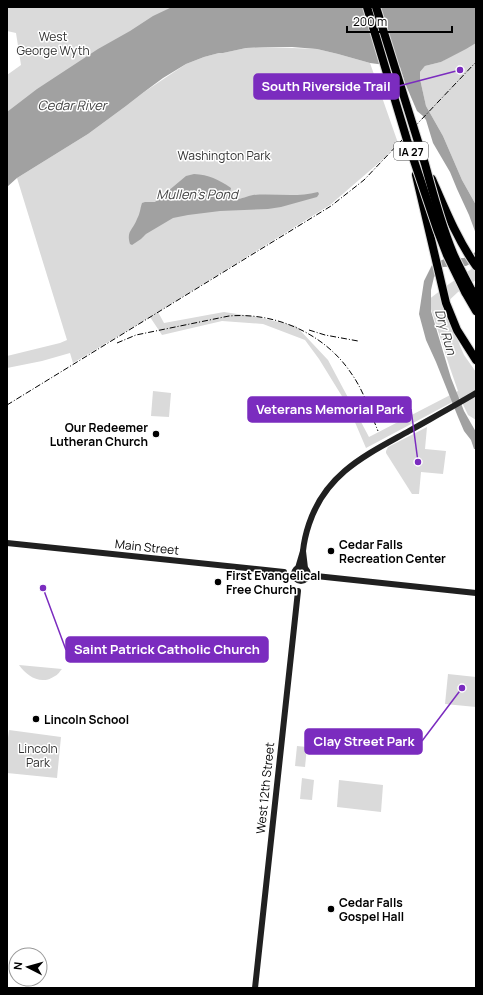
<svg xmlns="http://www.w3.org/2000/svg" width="483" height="995" viewBox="0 0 483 995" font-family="Manrope,sans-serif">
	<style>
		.green { fill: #dadada }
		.water { fill: #a1a1a1 }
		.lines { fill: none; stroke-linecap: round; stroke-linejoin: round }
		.highway-casing { stroke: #dbdbdb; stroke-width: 10 }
		.secondary { stroke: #202020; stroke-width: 6 }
		.highway { stroke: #000; stroke-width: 8 }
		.rail { stroke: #000; stroke-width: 1; stroke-dasharray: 6 2 1 2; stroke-linecap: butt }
		.highway-bridge-casing { stroke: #dbdbdb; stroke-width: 10; stroke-linecap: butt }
		.highway-bridge { stroke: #000; stroke-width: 8 }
		.poi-dot { fill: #000; stroke: #fff; stroke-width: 1.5 }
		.labels { text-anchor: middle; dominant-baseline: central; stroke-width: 3; stroke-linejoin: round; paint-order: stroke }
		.shield { fill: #fff; stroke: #4c4c4c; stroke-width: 1 }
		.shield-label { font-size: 11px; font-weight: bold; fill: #000 }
		.park-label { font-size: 12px; fill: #313131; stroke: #fff }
		.poi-label { font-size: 12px; font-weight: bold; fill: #000; stroke: #fff; text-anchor: start }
		.street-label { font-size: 12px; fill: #000; stroke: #fff }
		.water-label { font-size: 13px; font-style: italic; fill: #424242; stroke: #fff }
		.leader { fill: none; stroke: #7b2cbf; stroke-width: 1.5 }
		.callout-dot { fill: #7b2cbf; stroke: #fff; stroke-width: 1.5 }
		.callout { fill: #7b2cbf; stroke: #7b2cbf; stroke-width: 1.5 }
		.callout-label { font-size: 13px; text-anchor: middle; font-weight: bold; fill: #fff }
	</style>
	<rect width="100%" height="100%" fill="#fff"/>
	<!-- green -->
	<g class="green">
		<path d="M7,7H231L7,112V75L21,65L16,33L7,31Z"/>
		<path d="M476,41V205L462,180L443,136L426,106L420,79V72L425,66L441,62Z"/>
		<path d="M268,47L317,49L338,54L370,63L398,143L381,161L330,205L158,312L164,323L224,312L257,317L296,326L328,360L369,437L458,391L450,368L428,300L449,284L476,266V280L458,292L443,306L464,355L476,372V420L468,415L460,398L366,448L348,406L319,359L305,340L263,324L222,321L162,335L150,317L73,363L70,353L42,361L7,368V356L60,343L67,340L17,178L88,134L126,106L144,92L186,64L204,57L219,53H223L246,48Z"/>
		<path d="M153,391L171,393L169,417L151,416Z"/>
		<path d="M427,427L425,449L446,451L443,474L421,472L419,494H412L386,453V451L388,447Z"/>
		<path d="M19,665L62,669C60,671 58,675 55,676C41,686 27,676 19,665Z"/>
		<path d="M448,674L476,677V707L445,704Z"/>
		<path d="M9,730L61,737L57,778L7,773V746Z"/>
		<path d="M297,746L307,747L305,767L295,766Z"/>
		<path d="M302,778L314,780L312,800L300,799Z"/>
		<path d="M339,780L383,785L381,812L337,807Z"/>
	</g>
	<!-- water -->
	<g class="water">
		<path d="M172,7H476V43L466,49L441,62L425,66L420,72V79L426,106L443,136L462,180L476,205V234L469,215L457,189L450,172L433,143L426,120L423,116L417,111L405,83L400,67L370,63L338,54L317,49L292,47H268L246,48L223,53H219L204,57L186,64L163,78L144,92L126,106L88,134L17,178L7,187V112L37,89L98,49L130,31L153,16Z"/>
		<path d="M194,174C209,175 218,179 231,188C230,192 229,197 234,199C240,200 247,196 253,195C275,193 295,198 318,192L319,194L317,197L281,207L268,209L220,211L188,215L173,218L146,234L141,239L132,245L130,244C126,231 133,230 137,219C140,214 140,209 142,203L145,202H155L186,176Z"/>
		<path d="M476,251V261L466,266L443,267L434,277L431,290V311L451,378L464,411L476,432V449H474L471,440L464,431L458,417L436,362L426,340L419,314L424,281L432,265L444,259L464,258L473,254Z"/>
	</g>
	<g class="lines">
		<!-- highway casing -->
		<g class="highway-casing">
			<g id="highway">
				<path d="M416,175L446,303L457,330L476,360"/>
				<path d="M432,179C445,209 457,239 476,266"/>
				<path d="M471,289L476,298"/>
				<path d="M465,292L476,311"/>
			</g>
		</g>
		<!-- secondary -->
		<g class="secondary">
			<path d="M7,543L284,572"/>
			<path d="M303,551C304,541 306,533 309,524C326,473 366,455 409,431C432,418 454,406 476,393"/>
			<circle cx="301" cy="574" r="7"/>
			<path d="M298,568L303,551L305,568"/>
			<path d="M316,576L476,593"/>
			<path d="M255,988L298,591"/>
		</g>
		<!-- highway -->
		<use href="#highway" class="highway"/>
		<!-- rail -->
		<g class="rail">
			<path d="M309,330L325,335L358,341"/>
			<path d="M117,343L136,335L229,316C276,312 325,334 351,373C364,391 370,412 378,431"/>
			<path d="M7,405L331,206L364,180L476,62"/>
		</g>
		<!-- highway-bridge casing -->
		<g class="highway-bridge-casing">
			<g id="highway-bridge">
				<path d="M367,7L407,140L437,229L447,255L465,292"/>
				<path d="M376,7L425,164C433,194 441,224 453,253C458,265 465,277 471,289"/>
			</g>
		</g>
		<!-- highway-bridge -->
		<use href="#highway-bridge" class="highway-bridge"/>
	</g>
	<!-- markers -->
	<g class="poi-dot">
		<circle cx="156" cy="434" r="4"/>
		<circle cx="331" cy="551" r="4"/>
		<circle cx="218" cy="582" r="4"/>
		<circle cx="36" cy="719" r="4"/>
		<circle cx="331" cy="909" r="4"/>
	</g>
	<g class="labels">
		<!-- shield labels -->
		<rect class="shield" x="394" y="142" width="34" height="18" rx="3"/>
		<g class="shield-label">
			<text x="411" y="151">IA 27</text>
		</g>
		<!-- park labels -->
		<g class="park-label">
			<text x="53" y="36">West<tspan x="53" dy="14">George Wyth</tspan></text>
			<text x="224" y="155">Washington Park</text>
			<text x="38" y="748">Lincoln<tspan x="38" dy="14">Park</tspan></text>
		</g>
		<!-- poi labels -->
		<g class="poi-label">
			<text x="148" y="427" text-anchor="end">Our Redeemer<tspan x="148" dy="14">Lutheran Church</tspan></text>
			<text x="339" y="544">Cedar Falls<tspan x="339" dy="14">Recreation Center</tspan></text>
			<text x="226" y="575">First Evangelical<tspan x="226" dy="14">Free Church</tspan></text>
			<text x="44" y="719">Lincoln School</text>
			<text x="339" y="902">Cedar Falls<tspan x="339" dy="14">Gospel Hall</tspan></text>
		</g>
		<!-- street labels -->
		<g class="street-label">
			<text transform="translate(147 547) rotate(6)">Main Street</text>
			<text transform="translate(265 788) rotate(-84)">West 12th Street</text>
		</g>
		<!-- water labels -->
		<g class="water-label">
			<text x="72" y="105">Cedar River</text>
			<text x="197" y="194">Mullen's Pond</text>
			<text transform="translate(446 332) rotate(74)">Dry Run</text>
		</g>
	</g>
	<!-- callouts -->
	<path class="leader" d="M460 70L399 86M418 462L411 409M43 588L66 650M462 688L422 741"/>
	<g class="callout-dot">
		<circle cx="460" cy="70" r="4"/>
		<circle cx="418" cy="462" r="4"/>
		<circle cx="43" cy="588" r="4"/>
		<circle cx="462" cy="688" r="4"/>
	</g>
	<g class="callout">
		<rect x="254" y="74" width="145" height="25" rx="4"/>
		<rect x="248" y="397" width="163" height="25" rx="4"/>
		<rect x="66" y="637" width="202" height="25" rx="4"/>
		<rect x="305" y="729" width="117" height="25" rx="4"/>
	</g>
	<g class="callout-label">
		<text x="326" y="91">South Riverside Trail</text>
		<text x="330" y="414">Veterans Memorial Park</text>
		<text x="167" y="654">Saint Patrick Catholic Church</text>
		<text x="364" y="746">Clay Street Park</text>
	</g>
	<!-- border -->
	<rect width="483" height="995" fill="none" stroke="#000000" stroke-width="16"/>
	<!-- north arrow -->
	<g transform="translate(28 967) rotate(276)"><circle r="19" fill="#ffffff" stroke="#999999"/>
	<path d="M0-3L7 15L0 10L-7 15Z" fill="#000000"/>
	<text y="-6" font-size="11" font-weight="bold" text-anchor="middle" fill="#000000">N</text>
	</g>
	<!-- scale -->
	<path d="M347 26v6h105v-6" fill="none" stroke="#000000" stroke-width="2"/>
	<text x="353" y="26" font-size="12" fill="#000000" stroke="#ffffff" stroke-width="3" paint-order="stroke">200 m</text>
</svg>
